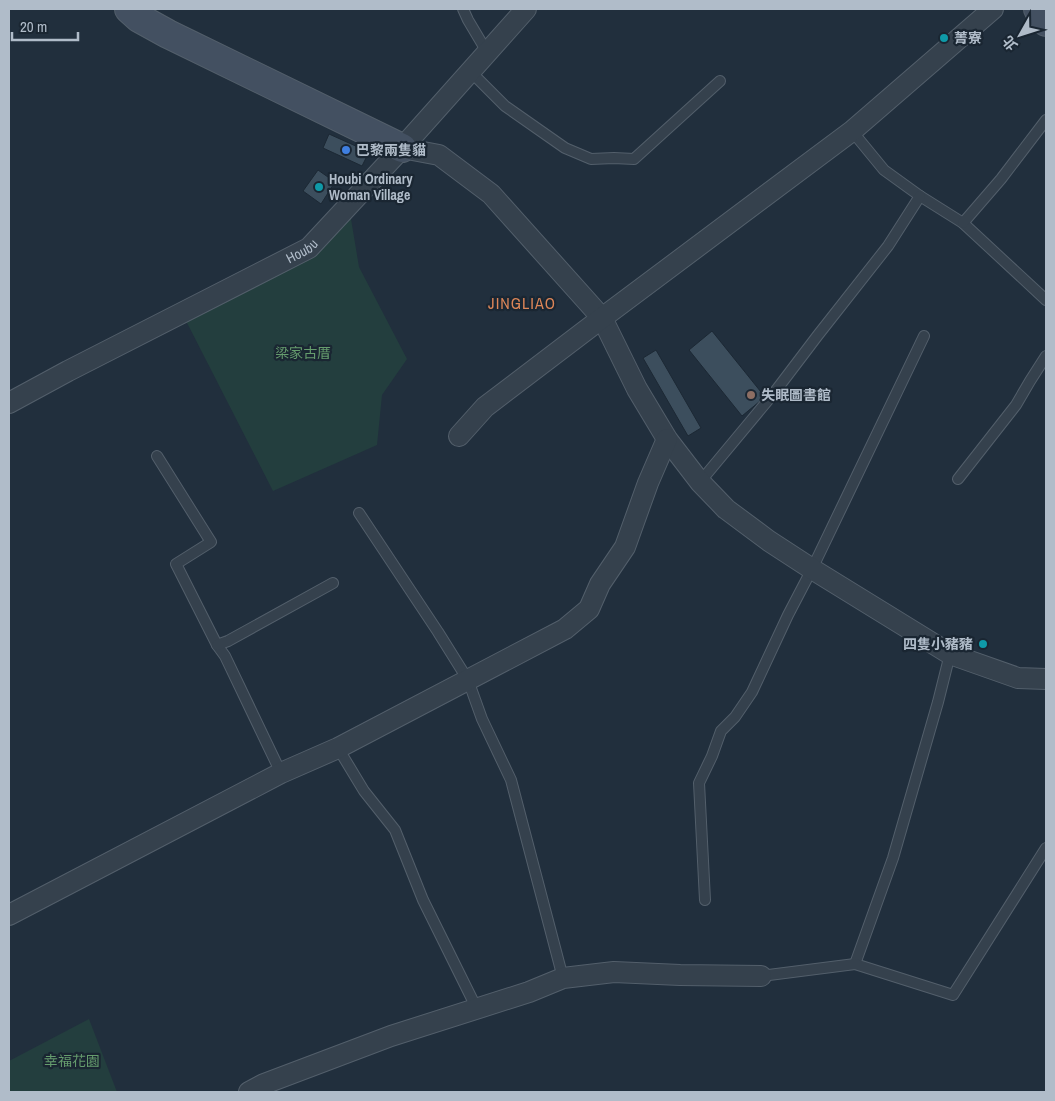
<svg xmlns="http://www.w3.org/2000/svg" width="1055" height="1101" viewBox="0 0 1055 1101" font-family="'Archivo Narrow','Noto Sans TC',sans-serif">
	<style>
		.green { fill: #233e3e }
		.building { fill: #3c4e5d; stroke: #1c2834 }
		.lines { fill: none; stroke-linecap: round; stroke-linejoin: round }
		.lane-casing { stroke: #535f6b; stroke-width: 12 }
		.street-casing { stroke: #535f6b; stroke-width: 22 }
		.secondary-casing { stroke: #535f6b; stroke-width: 30 }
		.lane { stroke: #35414d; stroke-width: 10 }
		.street { stroke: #35414d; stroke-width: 20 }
		.secondary { stroke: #435061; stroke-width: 28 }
		.culture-dot { fill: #0f9aa8; stroke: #1a2632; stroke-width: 2 }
		.shop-dot { fill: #3f7fe0; stroke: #1a2632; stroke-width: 2 }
		.education-dot { fill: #8d6e63; stroke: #1a2632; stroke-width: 2 }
		.labels { text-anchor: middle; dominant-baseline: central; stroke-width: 4.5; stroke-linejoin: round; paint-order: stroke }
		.poi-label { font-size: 14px; font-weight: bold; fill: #b0bcc9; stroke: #1a2632; text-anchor: start }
		.street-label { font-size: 14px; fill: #b0bcc9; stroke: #1a2632 }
		.park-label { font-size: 14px; fill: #659c6d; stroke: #1a2632 }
		.quarter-label { font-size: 16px; letter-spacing: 1px; fill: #dd8658; stroke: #1a2632 }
	</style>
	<rect width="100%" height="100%" fill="#212f3d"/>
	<!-- green -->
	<g class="green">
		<path d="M350,213L359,267L407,359L382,395L377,445L273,491L182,313Z"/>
		<path d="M89,1019L117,1092H9V1061Z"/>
	</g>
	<!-- building -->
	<g class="building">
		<path d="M329,134L369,152L362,166L323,148Z"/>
		<path d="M318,170L335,182L321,204L303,191Z"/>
		<path d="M712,331L765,397L742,416L689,350Z"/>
		<path d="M656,350L701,428L688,436L643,358Z"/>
	</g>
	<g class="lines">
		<!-- lane casing -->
		<g class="lane-casing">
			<g id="lane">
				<path d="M463,9L468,20L487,52"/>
				<path d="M470,71L505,106L565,148L591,159L614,158L634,159L720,81"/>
				<path d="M852,131L884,170L920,196L963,223L1046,300"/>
				<path d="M963,223L1001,179L1046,120"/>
				<path d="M157,456L211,542L176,564L217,645L225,656L281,773"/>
				<path d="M958,479L1016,405L1030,381L1046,356"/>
				<path d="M700,482L774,393L818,335L888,246L920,196"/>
				<path d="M359,513L438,632L468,680L482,719L511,780L563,978"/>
				<path d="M217,645L228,641L333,583"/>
				<path d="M338,748L364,791L395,830L423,900L477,1009"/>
				<path d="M705,900L699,783L712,756L721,731L735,717L752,692L788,615L812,569L924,336"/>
				<path d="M855,964L893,858L938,702L950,654"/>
				<path d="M761,976L855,964L953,995L1046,848"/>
			</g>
		</g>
		<!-- street casing -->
		<g class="street-casing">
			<g id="street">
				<path d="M402,148L439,155L491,194L602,318L637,389L667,439L700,482L726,509L769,541L812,569L950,654L1018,678L1046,679"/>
				<path id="s1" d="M9,403L68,371L309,248L402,148L526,9"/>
				<path d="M459,436L485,407L602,318L852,131L993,9"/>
				<path d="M9,915L281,773L338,748L565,629L589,609L600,584L625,547L648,483L667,439"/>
				<path d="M249,1092L264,1084L391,1036L529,992L563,978L614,972L680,975L761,976"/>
			</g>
		</g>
		<!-- secondary casing -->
		<g class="secondary-casing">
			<g id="secondary">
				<path d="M129,9L139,18L168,34L402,148"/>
				<path d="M1038,9L1046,22"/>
			</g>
		</g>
		<!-- lane -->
		<use href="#lane" class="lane"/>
		<!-- street -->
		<use href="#street" class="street"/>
		<!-- secondary -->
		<use href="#secondary" class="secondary"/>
	</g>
	<!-- markers -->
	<g class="culture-dot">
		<circle cx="944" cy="38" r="5"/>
		<circle cx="319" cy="187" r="5"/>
		<circle cx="983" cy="644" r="5"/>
	</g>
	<circle class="shop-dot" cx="346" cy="150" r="5"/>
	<circle class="education-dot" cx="751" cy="395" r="5"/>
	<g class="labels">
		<!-- poi labels -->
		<g class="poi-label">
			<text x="954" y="38">菁寮</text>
			<text x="356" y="150">巴黎兩隻貓</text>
			<text x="329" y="179">Houbi Ordinary<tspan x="329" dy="16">Woman Village</tspan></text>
			<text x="761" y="395">失眠圖書館</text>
			<text x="973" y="644" text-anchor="end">四隻小豬豬</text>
		</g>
		<!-- street labels -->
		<g class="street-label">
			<text stroke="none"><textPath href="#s1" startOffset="330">Houbu</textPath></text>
		</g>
		<!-- park labels -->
		<g class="park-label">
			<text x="303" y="353">梁家古厝</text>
			<text x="72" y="1061">幸福花園</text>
		</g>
		<!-- quarter labels -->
		<g class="quarter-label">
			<text x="522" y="303">JINGLIAO</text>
		</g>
	</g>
	<!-- border -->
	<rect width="1055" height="1101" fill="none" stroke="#b0bcc9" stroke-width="20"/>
	<!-- north arrow -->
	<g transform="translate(1020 35) rotate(231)" stroke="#1a2632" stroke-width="4" paint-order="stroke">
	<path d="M0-4L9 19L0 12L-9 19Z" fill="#b0bcc9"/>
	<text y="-8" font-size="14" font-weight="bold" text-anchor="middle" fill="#b0bcc9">北</text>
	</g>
	<!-- scale -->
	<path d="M12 32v8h66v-8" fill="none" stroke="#b0bcc9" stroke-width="2.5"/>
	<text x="20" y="32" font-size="15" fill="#b0bcc9" stroke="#1a2632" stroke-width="4" paint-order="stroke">20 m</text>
</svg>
